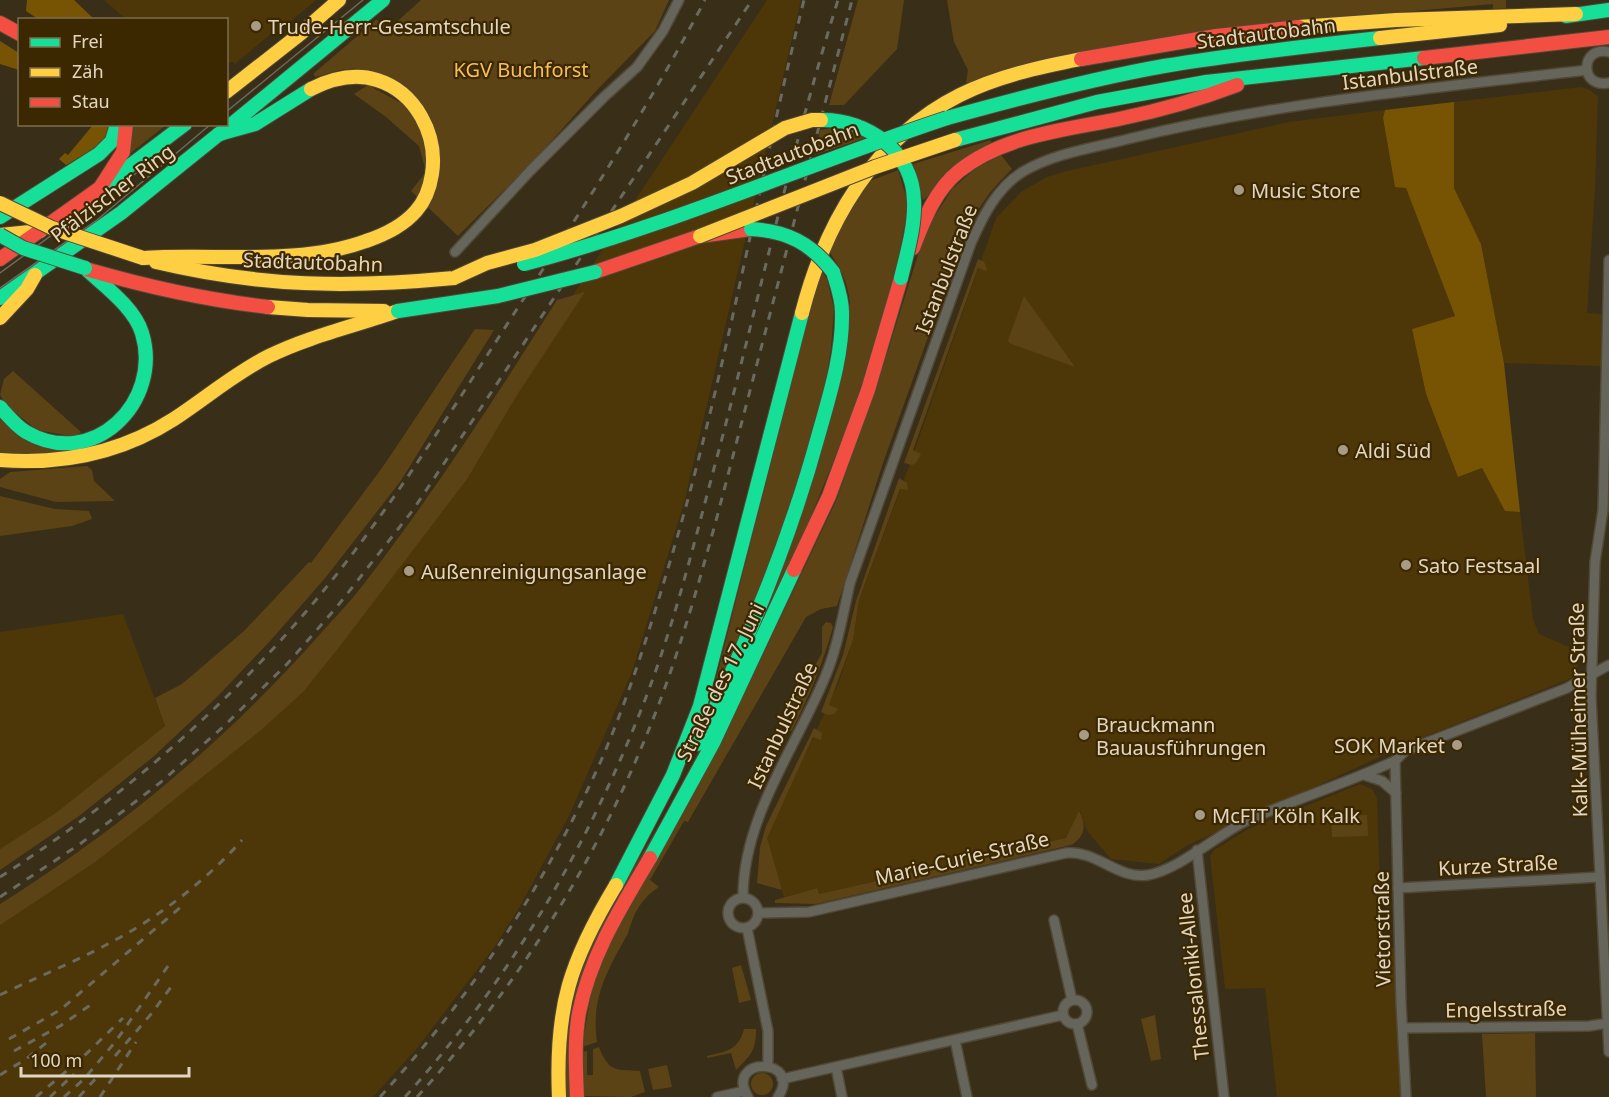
<svg xmlns="http://www.w3.org/2000/svg" width="1609" height="1097" viewBox="0 0 1609 1097" font-family="'Noto Sans',sans-serif">
	<style>
		.built { fill: #4d3708 }
		.green { fill: #5b4315 }
		.forest { fill: #765403 }
		.lines { fill: none; stroke-linecap: round; stroke-linejoin: round }
		.street-casing { stroke: #524836; stroke-width: 12 }
		.fast-casing { stroke: #524836; stroke-width: 16 }
		.slow-casing { stroke: #524836; stroke-width: 16 }
		.jam-casing { stroke: #524836; stroke-width: 16 }
		.street { stroke: #65655b; stroke-width: 9 }
		.fast { stroke: #16e098; stroke-width: 14 }
		.slow { stroke: #ffcf43; stroke-width: 14 }
		.jam { stroke: #f24e42; stroke-width: 14 }
		.tram { stroke: #6b6a5e; stroke-width: 1.5 }
		.rail { stroke: #6b6a5e; stroke-width: 3; stroke-dasharray: 8 8; stroke-linecap: butt }
		.fast-bridge-casing { stroke: #524836; stroke-width: 16; stroke-linecap: butt }
		.slow-bridge-casing { stroke: #524836; stroke-width: 16; stroke-linecap: butt }
		.fast-bridge { stroke: #16e098; stroke-width: 14 }
		.slow-bridge { stroke: #ffcf43; stroke-width: 14 }
		.poi-dot { fill: #a79b86; stroke: #3c2800; stroke-width: 2 }
		.labels { text-anchor: middle; dominant-baseline: central; stroke-width: 4.5; stroke-linejoin: round; paint-order: stroke }
		.poi-label { font-size: 20px; fill: #e2d6c2; stroke: #3c2800; text-anchor: start }
		.street-label { font-size: 20px; fill: #e2d6c2; stroke: #3c2800 }
		.park-label { font-size: 20px; fill: #f6bf5a; stroke: #3c2800 }
	</style>
	<rect width="100%" height="100%" fill="#392e18"/>
	<!-- built -->
	<g class="built">
		<path d="M104,0H316L278,32H273L235,64L233,62H227L226,20L126,19Z"/>
		<path d="M767,0H801L685,499L632,672L569,816L519,908L495,946L418,1047L373,1097H0V917L135,830L380,588Z"/>
		<path d="M1581,87L1590,90L1598,97L1595,188L1587,313L1601,314V366L1504,363L1481,244L1454,188V102Z"/>
		<path d="M1385,110L1383,118L1395,187H1406L1455,316L1412,329L1426,394L1458,477L1482,468L1505,511L1520,512L1533,619L1539,634L1578,651L1577,676L1421,738L1186,846L1159,864L1111,859L1087,831L1080,811L1066,838L819,894L817,888L784,897L766,838L838,684L853,640L859,600L904,480L996,218L1022,191L1047,177L1067,171L1289,122Z"/>
		<path d="M123,614L165,726L57,812L0,849V632Z"/>
		<path d="M1360,784L1372,789L1377,798L1382,947L1396,949L1401,1097H1277L1265,988L1225,989L1210,856L1214,850L1248,829Z"/>
	</g>
	<!-- green -->
	<g class="green">
		<path d="M421,0H669L655,31L596,91L537,157L458,236L411,191L426,172L419,146L386,117L354,94L368,85L401,103L383,74C351,66 348,67 316,77L313,74L376,20L391,27Z"/>
		<path d="M858,0H904L897,49L844,105H829Z"/>
		<path d="M947,0H1506V8L1493,9V4L1238,27L966,83L968,70L954,42Z"/>
		<path d="M130,125H166L131,153Z"/>
		<path d="M833,128L845,129L866,138L815,155L820,130Z"/>
		<path d="M991,140V142L923,200L913,164Z"/>
		<path d="M1001,155L1012,169C987,193 978,208 963,239L883,463L837,606L821,609L806,617L688,822L684,821L650,880L659,887C645,896 636,908 631,924C629,928 629,933 626,937C606,973 591,999 597,1042L582,1047L591,994L601,963L616,929L719,747L836,501L880,376L922,242L933,219L952,189L976,168Z"/>
		<path d="M898,170L906,196L907,211L895,280L850,421L793,560L709,741L590,958L571,1097H567L565,1073L567,1033L575,990L586,957L601,923L662,820L705,740L763,613L850,304C848,282 840,266 827,249L862,184Z"/>
		<path d="M978,259L984,262L987,269L986,271L978,268L913,450L921,454L916,463L912,465L904,463Z"/>
		<path d="M820,268L827,279L834,309L831,349L823,398L777,548L709,707Z"/>
		<path d="M585,292L517,395L467,479L343,642L303,692L261,730L135,831L95,862L0,925V904C23,890 45,874 68,859C161,794 246,718 321,633C335,617 350,602 363,585C433,494 496,397 557,300Z"/>
		<path d="M1024,296L1075,367L1009,343L1008,340Z"/>
		<path d="M475,329L494,330L400,482L326,577L271,640L218,696L153,757L79,816L0,870V849L57,812L165,726L155,698L182,684L244,631L309,562L311,563L382,468Z"/>
		<path d="M13,371L81,432L75,437L37,430L7,406L0,395L4,379Z"/>
		<path d="M0,416L85,453L0,456Z"/>
		<path d="M87,466L92,470L94,481L115,501L56,502L0,487V479L10,472Z"/>
		<path d="M899,478L907,483L908,490L900,489L859,600L853,640L829,705L838,709L834,714L828,715L821,712L843,655L856,601Z"/>
		<path d="M0,496L55,509L89,511L92,519L72,526L0,536Z"/>
		<path d="M826,622L831,623L833,627C823,663 809,697 792,730L789,732L787,727L791,726L790,722L793,721V717L796,716V712L788,713L822,653V627Z"/>
		<path d="M814,728L822,733L821,740L813,737L767,838L782,890L757,883L760,847L766,826Z"/>
		<path d="M1079,811C1087,825 1085,837 1071,845L816,904L775,903V900L817,888L819,894L1066,838Z"/>
		<path d="M1367,815L1368,836L1332,837L1331,816Z"/>
		<path d="M741,965L751,1000L739,1003L732,968Z"/>
		<path d="M1155,1015L1161,1059L1151,1061L1141,1019Z"/>
		<path d="M744,1029H756C756,1051 751,1055 736,1070L731,1053L707,1058V1056C725,1052 739,1050 744,1029Z"/>
		<path d="M1535,1033L1536,1097H1486L1482,1034Z"/>
		<path d="M599,1047C609,1074 618,1069 640,1071L645,1092L631,1097L583,1096L582,1052L587,1051V1075H593V1049Z"/>
		<path d="M667,1065L672,1087L653,1090L648,1069Z"/>
		<circle cx="762" cy="1084" r="11"/>
	</g>
	<!-- forest -->
	<g class="forest">
		<path d="M27,0H74L94,19H38L26,11Z"/>
		<path d="M0,41L19,53V70L0,64Z"/>
		<path d="M1454,102V188L1481,244L1504,363L1520,512L1505,511L1482,468L1458,477L1426,394L1412,329L1455,316L1406,188L1395,187L1383,118L1385,110Z"/>
		<path d="M93,125H112L105,142L66,165L59,159L65,153L68,155Z"/>
	</g>
	<g class="lines">
		<!-- street casing -->
		<g class="street-casing">
			<g id="street">
				<path d="M1609,52C1580,45 1579,89 1609,83"/>
				<path d="M455,252L530,171L604,97L637,67L663,31L679,0"/>
				<path d="M1609,260L1603,510L1595,562L1591,697L1609,1052"/>
				<path d="M1395,761L1401,1003L1406,1097"/>
				<path d="M1364,775L1382,781L1396,793"/>
				<path d="M1197,850L1224,1097"/>
				<path d="M1398,888L1600,877"/>
				<path d="M743,897C743,820 792,753 822,684C837,652 842,618 850,583L971,243C983,216 997,187 1024,171C1055,153 1093,148 1128,139C1278,102 1434,88 1587,70"/>
				<circle cx="743" cy="913" r="15"/>
				<path d="M759,913L809,912L1066,853C1097,850 1118,880 1148,875C1179,870 1218,834 1248,820C1292,801 1337,786 1381,767L1395,761L1405,751L1567,688L1609,665"/>
				<path d="M1054,920L1072,1000"/>
				<path d="M747,928L768,1031V1066"/>
				<circle cx="1075" cy="1012" r="12"/>
				<path d="M1077,1024L1092,1085"/>
				<path d="M1404,1028L1589,1026L1609,1023"/>
				<path d="M955,1040L967,1097"/>
				<path d="M836,1067L842,1097"/>
				<path d="M782,1079L1063,1015"/>
				<path d="M717,1097L745,1091"/>
				<path d="M748,1097C723,1056 804,1057 778,1097"/>
			</g>
		</g>
		<!-- fast casing -->
		<g class="fast-casing">
			<g id="fast">
				<path d="M1566,16L1609,10"/>
				<path d="M947,118C1019,98 1091,79 1164,66C1236,54 1308,46 1380,38"/>
				<path d="M219,134L255,124L311,89"/>
				<path d="M220,134L383,0"/>
				<path d="M955,140L1097,102L1206,82L1424,58"/>
				<path d="M107,183L185,124"/>
				<path d="M0,217L99,154L112,141L117,124"/>
				<path d="M0,298L121,213L219,134"/>
				<path d="M0,407C8,416 16,426 26,432C93,471 163,402 142,333C134,307 104,286 85,268"/>
				<path d="M698,744C747,644 790,540 819,433C830,394 843,353 842,312C842,298 837,285 833,272"/>
				<path d="M650,858L713,743L794,570"/>
				<path d="M616,885L673,775L700,706L802,313"/>
			</g>
		</g>
		<!-- slow casing -->
		<g class="slow-casing">
			<g id="slow">
				<path d="M1299,27L1396,20L1576,14"/>
				<path d="M1380,38L1500,25"/>
				<path d="M226,92L300,34L339,0"/>
				<path d="M0,235L40,231"/>
				<path d="M143,258C214,253 298,266 366,241C384,235 403,226 416,211C425,201 430,187 432,174C438,135 416,92 377,80C355,73 331,79 311,89"/>
				<path d="M156,262C261,287 348,288 454,278"/>
				<path d="M268,307L308,310L384,311"/>
				<path d="M802,313C825,223 874,138 960,95C998,76 1040,67 1081,59"/>
				<path d="M0,318L27,289L35,275"/>
				<path d="M0,460C63,465 121,453 174,419C206,398 235,373 269,356C310,336 355,326 398,311"/>
				<path d="M559,1097C555,1007 570,961 616,885"/>
			</g>
		</g>
		<!-- jam casing -->
		<g class="jam-casing">
			<g id="jam">
				<path d="M0,23L20,34"/>
				<path d="M1424,58L1609,37"/>
				<path d="M1081,59L1216,36L1299,27"/>
				<path d="M100,188L123,152L126,124"/>
				<path d="M913,248C924,220 935,190 959,171C1005,134 1069,130 1123,118C1162,110 1200,99 1237,85"/>
				<path d="M0,259L100,188"/>
				<path d="M89,270C148,287 207,300 268,307"/>
				<path d="M595,272L700,236L751,229"/>
				<path d="M794,570L829,496L868,390L901,278"/>
				<path d="M577,1097C576,1069 574,1041 579,1013C590,956 621,907 650,858"/>
			</g>
		</g>
		<!-- street -->
		<use href="#street" class="street"/>
		<!-- fast -->
		<use href="#fast" class="fast"/>
		<!-- slow -->
		<use href="#slow" class="slow"/>
		<!-- jam -->
		<use href="#jam" class="jam"/>
		<!-- tram -->
		<g class="tram">
			<path d="M226,112L363,0"/>
			<path d="M0,273L161,155"/>
			<path d="M0,288L97,220L211,124"/>
		</g>
		<!-- rail -->
		<g class="rail">
			<path d="M0,877C119,801 230,704 320,595C393,506 453,408 515,312C582,210 648,108 705,0"/>
			<path d="M0,897L80,844L161,782L224,726L287,664L336,608L413,510L752,0"/>
			<path d="M0,995C35,978 70,964 104,946C155,920 204,883 242,840"/>
			<path d="M9,1039L60,1010L182,906"/>
			<path d="M14,1051L60,1026L92,1004"/>
			<path d="M115,1056L152,1013L171,987"/>
			<path d="M0,1075L26,1059L50,1040"/>
			<path d="M36,1097L84,1056L123,1018"/>
			<path d="M50,1097L74,1074"/>
			<path d="M64,1097L84,1079L116,1041L168,966"/>
			<path d="M79,1097L97,1077"/>
			<path d="M100,1097L136,1042"/>
			<path d="M380,1097C470,998 545,885 600,763C628,699 649,632 669,565C725,380 757,188 804,0"/>
			<path d="M405,1097C507,983 585,852 641,710C675,625 696,535 720,446C759,298 792,147 838,0"/>
			<path d="M417,1097C514,991 593,867 647,734C676,664 697,590 717,517L852,0"/>
		</g>
		<!-- fast-bridge casing -->
		<g class="fast-bridge-casing">
			<g id="fast-bridge">
				<path d="M821,120C868,119 913,152 914,201C915,227 907,253 901,278"/>
				<path d="M751,229C787,231 811,243 833,272"/>
				<path d="M0,235L23,248L85,268"/>
				<path d="M524,264C669,226 805,165 947,118"/>
				<path d="M398,311L498,296L595,272"/>
			</g>
		</g>
		<!-- slow-bridge casing -->
		<g class="slow-bridge-casing">
			<g id="slow-bridge">
				<path d="M0,203L52,228L143,258"/>
				<path d="M700,236L875,167L955,140"/>
				<path d="M454,278L487,263L535,250L621,216L692,183L785,128L812,120H821"/>
			</g>
		</g>
		<!-- fast-bridge -->
		<use href="#fast-bridge" class="fast-bridge"/>
		<!-- slow-bridge -->
		<use href="#slow-bridge" class="slow-bridge"/>
	</g>
	<!-- markers -->
	<g class="poi-dot">
		<circle cx="256" cy="26" r="6"/>
		<circle cx="1239" cy="190" r="6"/>
		<circle cx="1343" cy="450" r="6"/>
		<circle cx="1406" cy="565" r="6"/>
		<circle cx="409" cy="571" r="6"/>
		<circle cx="1084" cy="735" r="6"/>
		<circle cx="1457" cy="745" r="6"/>
		<circle cx="1200" cy="815" r="6"/>
	</g>
	<g class="labels">
		<!-- poi labels -->
		<g class="poi-label">
			<text x="268" y="26">Trude-Herr-Gesamtschule</text>
			<text x="1251" y="190">Music Store</text>
			<text x="1355" y="450">Aldi Süd</text>
			<text x="1418" y="565">Sato Festsaal</text>
			<text x="421" y="571">Außenreinigungsanlage</text>
			<text x="1096" y="724">Brauckmann<tspan x="1096" dy="23">Bauausführungen</tspan></text>
			<text x="1445" y="745" text-anchor="end">SOK Market</text>
			<text x="1212" y="815">McFIT Köln Kalk</text>
		</g>
		<!-- street labels -->
		<g class="street-label">
			<text transform="translate(1266 33) rotate(-7)">Stadtautobahn</text>
			<text transform="translate(1410 74) rotate(-7)">Istanbulstraße</text>
			<text transform="translate(792 153) rotate(-21)">Stadtautobahn</text>
			<text transform="translate(112 193) rotate(-37)">Pfälzischer Ring</text>
			<text transform="translate(313 262) rotate(2)">Stadtautobahn</text>
			<text transform="translate(946 269) rotate(-69)">Istanbulstraße</text>
			<text transform="translate(720 682) rotate(-64)">Straße des 17. Juni</text>
			<text transform="translate(1578 710) rotate(-91)">Kalk-Mülheimer Straße</text>
			<text transform="translate(782 725) rotate(-65)">Istanbulstraße</text>
			<text transform="translate(962 858) rotate(-13)">Marie-Curie-Straße</text>
			<text transform="translate(1498 865) rotate(-3)">Kurze Straße</text>
			<text transform="translate(1382 929) rotate(-91)">Vietorstraße</text>
			<text transform="translate(1193 976) rotate(-96)">Thessaloniki-Allee</text>
			<text transform="translate(1506 1009) rotate(-1)">Engelsstraße</text>
		</g>
		<!-- park labels -->
		<g class="park-label">
			<text x="521" y="69">KGV Buchforst</text>
		</g>
	</g>
	<!-- legend -->
	<rect x="18" y="18" width="210" height="108" fill="#3c2800" stroke="#7e6e4e" stroke-width="1.5"/>
	<rect x="30" y="38" width="30" height="9" fill="#16e098" stroke="#7e6e4e" stroke-width="1.5"/>
	<text x="72" y="48" font-size="18" fill="#e2d6c2">Frei</text>
	<rect x="30" y="68" width="30" height="9" fill="#ffcf43" stroke="#7e6e4e" stroke-width="1.5"/>
	<text x="72" y="78" font-size="18" fill="#e2d6c2">Zäh</text>
	<rect x="30" y="98" width="30" height="9" fill="#f24e42" stroke="#7e6e4e" stroke-width="1.5"/>
	<text x="72" y="108" font-size="18" fill="#e2d6c2">Stau</text>
	<!-- scale -->
	<path d="M21 1067v9h168v-9" fill="none" stroke="#e2d6c2" stroke-width="3"/>
	<text x="30" y="1067" font-size="18" fill="#e2d6c2" stroke="#3c2800" stroke-width="4.5" paint-order="stroke">100 m</text>
</svg>
